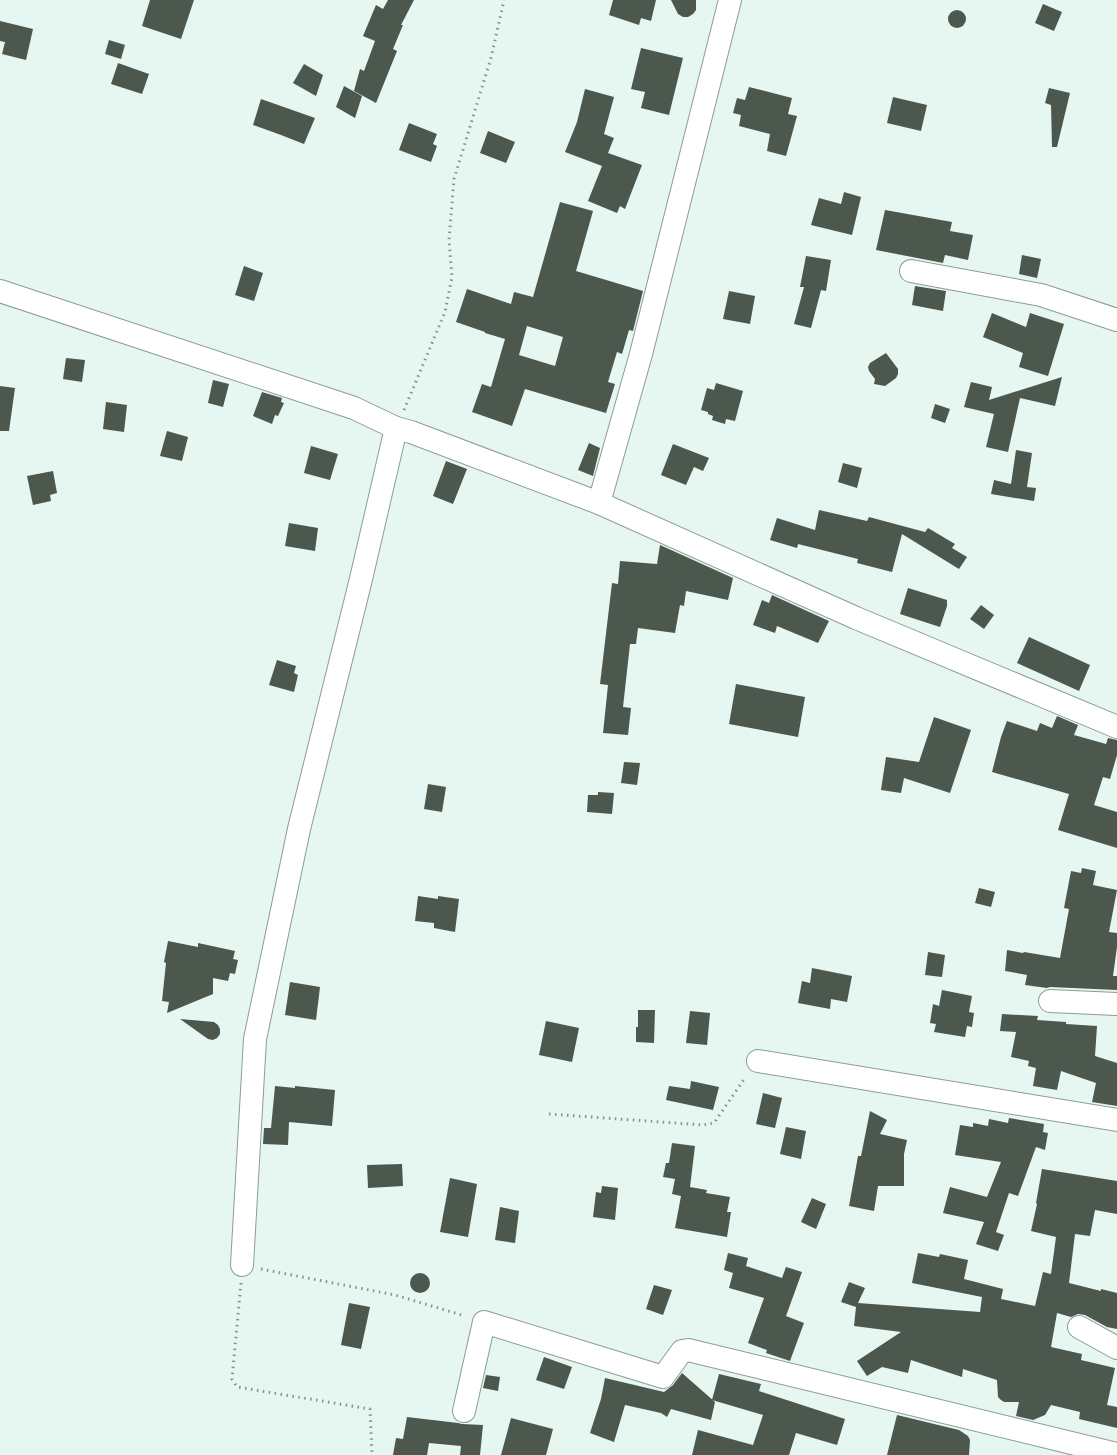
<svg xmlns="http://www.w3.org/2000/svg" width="1117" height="1455" viewBox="0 0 1117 1455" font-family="'Fira Sans',sans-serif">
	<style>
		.building { fill: #4c574e; fill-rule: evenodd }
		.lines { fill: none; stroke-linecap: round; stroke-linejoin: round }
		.minor-casing { stroke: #8c9c96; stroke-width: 24 }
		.path { stroke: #84918c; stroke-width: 3; stroke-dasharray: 1.5 4.5; stroke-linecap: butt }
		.minor { stroke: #fff; stroke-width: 22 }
	</style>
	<rect width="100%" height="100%" fill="#e5f7f0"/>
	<!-- building -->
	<g class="building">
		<path d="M150,0H194L181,39L142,26Z"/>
		<path d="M388,0H414L401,25H403L393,49L397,51L376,103L354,91L360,69L364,71L375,41L363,36L376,5L383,9Z"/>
		<path d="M613,0H656L651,21L641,18L639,25L609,15Z"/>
		<path d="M671,0H696V10L693,14L688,17H683L678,14Z"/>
		<path d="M1043,4L1062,12L1054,31L1035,23Z"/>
		<circle cx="957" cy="19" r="9"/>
		<path d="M0,21L33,29L26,60L2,54L5,42L0,41Z"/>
		<path d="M109,40L125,45L121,59L105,54Z"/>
		<path d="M641,48L683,58L669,115L641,108L645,92L631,89Z"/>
		<path d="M118,63L149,74L142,94L111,84Z"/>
		<path d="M304,64L323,75L316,96L293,83Z"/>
		<path d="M344,86L362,96L355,118L336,107Z"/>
		<path d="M749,87L792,98L788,114L797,116L786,156L767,151L770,134L739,126L741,115L733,113L737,98L745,100Z"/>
		<path d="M1049,88L1070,93L1057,147H1052L1051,105L1045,103Z"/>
		<path d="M585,89L614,97L604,134L614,138L608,153L642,165L625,209L620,206L617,213L588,201L602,166L565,152L577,122Z"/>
		<path d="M893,97L927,105L921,131L887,123Z"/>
		<path d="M261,99L315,118L304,144L281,135L253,125Z"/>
		<path d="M409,123L437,134L433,144L437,146L431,162L399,150Z"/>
		<path d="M488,131L515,142L506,163L480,153Z"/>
		<path d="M844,192L861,197L852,235L811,225L819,198L841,204Z"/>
		<path d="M560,202L593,211L576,271L643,291L633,331L629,330L622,354L617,352L608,382L615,384L606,413L525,389L512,426L472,412L482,384L491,387L505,339L485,333V332L456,322L467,289L511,304L514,292L533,297ZM527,326L563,337L555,366L519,355Z"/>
		<path d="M885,210L952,222L950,231L973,235L968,260L945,255L943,263L876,250Z"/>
		<path d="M1022,255L1041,259L1037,278L1019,274Z"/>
		<path d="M806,256L831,260L826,291L821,290L811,328L794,324L804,287H800Z"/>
		<path d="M244,266L263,273L254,301L235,295Z"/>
		<path d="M915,286L946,291L943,311L912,305Z"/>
		<path d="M729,291L755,296L750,324L723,319Z"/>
		<path d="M992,313L1026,327L1030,313L1064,324L1048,376L1019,367L1023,353L983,337Z"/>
		<path d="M886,353L898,369V374L896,378L885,386L874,384L875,379L869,371L868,367L870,363Z"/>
		<path d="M66,358L85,360L82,382L63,379Z"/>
		<path d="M1062,377L1055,406L1020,398L1008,452L986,447L994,414L964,407L971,382L992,387L989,400Z"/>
		<path d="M213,380L229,384L223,407L208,403Z"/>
		<path d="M716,383L743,391L735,421L726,419L725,424L712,420L713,416L708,414V412L701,410L707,388L714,390Z"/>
		<path d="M0,386L15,388L9,431H0Z"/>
		<path d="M262,392L282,398L281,402L284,403L278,416L275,415L272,424L253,416Z"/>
		<path d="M106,402L127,405L124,432L103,429Z"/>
		<path d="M935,404L950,409L945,423L931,418Z"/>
		<path d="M167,431L188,437L182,461L160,456Z"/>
		<path d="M589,443L600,448L593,476L578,470Z"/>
		<path d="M673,444L709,458L703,471L694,467L686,485L661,475Z"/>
		<path d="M311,446L338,454L330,480L304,473Z"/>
		<path d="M1016,450L1032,453L1027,487L1036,488L1034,501L991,494L994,480L1011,484Z"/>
		<path d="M446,461L467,469L453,504L433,496Z"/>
		<path d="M843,463L862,468L857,488L838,482Z"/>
		<path d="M53,471L57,493L50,495L51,501L33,505L27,476Z"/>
		<path d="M819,510L867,521L869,517L925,532L928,528L955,544L952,548L967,557L959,569L902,534L892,572L857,563L858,559L798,544L797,548L770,540L777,518L815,530Z"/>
		<path d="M289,523L318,528L315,551L285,546Z"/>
		<path d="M660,545L733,578L728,600L686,591L684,606L680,605L675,633L638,628L636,644H630L623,707L631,708L628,735L603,733L608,685L600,684L612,583L618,584L620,561L657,564Z"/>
		<path d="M908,588L947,600V606L940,627L900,614Z"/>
		<path d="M772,595L829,621L818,643L777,626L775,633L753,625L762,600L769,603Z"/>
		<path d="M981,605L994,615L984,629L970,619Z"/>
		<path d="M1029,637L1090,665L1079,691L1017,663Z"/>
		<path d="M277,660L296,666L294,673L298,675L294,692L269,685Z"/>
		<path d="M736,684L805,697L798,737L729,724Z"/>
		<path d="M1057,716L1078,725L1074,735L1106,744L1108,738L1117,740V755L1110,779L1103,777L1094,805L1117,812V848L1058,830L1069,794L992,772L1001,737L1007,721L1037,731L1040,723L1052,728Z"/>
		<path d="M934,717L971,730L950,793L904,778L901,793L881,790L886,757L919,762Z"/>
		<path d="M624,762L640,763L637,785L621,783Z"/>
		<path d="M428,784L446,787L442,812L424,809Z"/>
		<path d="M598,792L614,793L612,814L587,812L588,795H598Z"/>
		<path d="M1082,868L1096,871L1093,885L1117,890L1109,932L1117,933V947L1113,976H1117V990L1050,987L1047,988L1025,985L1027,975L1005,971L1007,950L1023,953L1024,952L1060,958L1069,909L1064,908L1071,871L1081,873Z"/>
		<path d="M979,888L995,892L991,907L975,903Z"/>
		<path d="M418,896L438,899V896L459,899L455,932L434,928V923L415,921Z"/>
		<path d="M168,941L198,947V943L235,951L233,959L238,960L235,974L230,973L228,981L213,978V994L167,1013L169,1002L162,1001L166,963L164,962Z"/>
		<path d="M928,952L945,955L942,977L925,975Z"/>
		<path d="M812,968L852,976L847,1002L831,999L830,1009L798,1003L802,981L810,983Z"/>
		<path d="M290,982L320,987L316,1020L285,1015Z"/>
		<path d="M942,990L972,996L969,1012L974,1013L972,1027L967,1026L965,1037L934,1032L936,1024L930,1023L933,1004L939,1006Z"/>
		<path d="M638,1010H655L654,1043L636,1042V1027H638Z"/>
		<path d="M690,1011L710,1013L707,1045L686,1043Z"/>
		<path d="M1002,1014L1038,1016L1037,1020L1066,1022V1024L1097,1026L1095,1056L1117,1063V1106L1092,1102L1096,1083L1061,1071L1057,1090L1033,1086L1036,1068L1028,1066L1029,1061L1011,1057L1016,1032L1000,1031Z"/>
		<path d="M180,1019L214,1022L218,1025L220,1029V1034L217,1038L213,1040L208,1039Z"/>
		<path d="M546,1021L579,1028L572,1062L539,1055Z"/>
		<path d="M691,1081L719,1087L713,1110L666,1100L669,1086L690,1089Z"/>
		<path d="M275,1086L295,1088V1086L335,1090L332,1126L289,1122L288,1145L263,1144L264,1128H271Z"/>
		<path d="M763,1093L782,1098L775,1128L756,1124Z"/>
		<path d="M870,1111L887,1120L880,1134L907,1140L904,1154V1186H878L874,1211L849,1206L858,1156H861Z"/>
		<path d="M1009,1118L1044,1124L1043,1132L1048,1133L1045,1150L1036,1147L1018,1196L1009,1193L996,1232L1004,1235L998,1251L976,1244L984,1222L943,1213L950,1187L987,1197L1001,1162L955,1155L960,1125L973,1127V1123L988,1126L989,1119L1008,1123Z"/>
		<path d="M786,1127L806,1131L801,1159L780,1154Z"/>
		<path d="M672,1143L695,1146L690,1187L707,1190L706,1193L730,1197L727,1212H731L727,1237L675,1228L681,1196L672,1194L675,1179L663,1177L666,1163H669Z"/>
		<path d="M402,1164L403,1186L368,1188L367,1165Z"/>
		<path d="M1042,1169L1117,1181V1214L1095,1210L1090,1236L1075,1234L1069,1283L1101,1291V1289L1117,1293V1329L1107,1327L1085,1315L1078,1314L1071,1317L1057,1313L1051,1347L1082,1354L1081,1360L1115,1368L1107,1405L1117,1407V1428L1079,1419L1080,1412L1051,1405L1045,1415L1033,1420L1016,1416L1019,1402H1004L1001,1400L998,1397L997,1380L963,1369L962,1377L911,1360L908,1373L882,1367L867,1376L857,1361L901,1332L854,1326L856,1307L841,1302L849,1282L865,1288L858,1303L980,1312L982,1297L912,1283L918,1253L939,1257L940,1254L968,1260L964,1279L1003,1289L1001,1299L1035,1306L1043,1272L1051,1274L1056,1237L1031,1231L1037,1204L1036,1203Z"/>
		<path d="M450,1178L477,1184L468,1237L440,1232Z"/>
		<path d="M602,1186L618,1188L615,1220L593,1217L596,1192L601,1193Z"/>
		<path d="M812,1198L826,1204L816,1229L801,1222Z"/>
		<path d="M500,1207L519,1211L515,1243L495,1240Z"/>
		<path d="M728,1253L748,1258L746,1266L782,1278L786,1267L802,1272L786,1316L804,1323L790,1361L766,1353L767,1350L748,1343L764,1298L729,1288L733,1273L724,1270Z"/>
		<circle cx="420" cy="1283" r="10"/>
		<path d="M654,1285L672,1290L663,1315L646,1309Z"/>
		<path d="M349,1303L370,1307L361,1349L341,1345Z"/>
		<path d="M544,1357L572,1367L564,1389L536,1380Z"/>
		<path d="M682,1373L715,1402L711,1420L671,1409L667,1417L661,1413L625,1405L614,1442L590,1433L601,1399L605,1378L664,1392L673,1385Z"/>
		<path d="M719,1374L761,1384L759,1391L845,1419L837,1445L796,1433L789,1455H692L698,1430L753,1445L763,1415L712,1400Z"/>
		<path d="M486,1375L500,1377L498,1391L483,1388Z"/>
		<path d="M897,1415L959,1430L968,1436L970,1440L969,1455H887Z"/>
		<path d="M407,1417L458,1423L462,1424L483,1425L480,1455H460L461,1446L429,1443L427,1455H393L396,1438L403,1439Z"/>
		<path d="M511,1418L553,1429L546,1455H501Z"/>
	</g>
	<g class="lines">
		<!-- minor casing -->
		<g class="minor-casing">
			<g id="minor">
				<path d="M911,271L1041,295L1117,320"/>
				<path d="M0,291L354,408L396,428L411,432L599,503L856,618L1117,727"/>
				<path d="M599,503L641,354L730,0"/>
				<path d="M1050,1001L1117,1004"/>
				<path d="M758,1061L1117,1120"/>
				<path d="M242,1265L255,1039L299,829L361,579L396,428"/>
				<path d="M1079,1327L1117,1348"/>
				<path d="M464,1411L484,1322L663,1377L682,1351L688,1350L1117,1454"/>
			</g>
		</g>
		<!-- path -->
		<g class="path">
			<path d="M404,410L445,312L452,277L449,240L454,179L491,58L504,0"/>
			<path d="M549,1114L703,1125L714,1123L743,1081L746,1078"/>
			<path d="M261,1269L395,1295L465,1316"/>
			<path d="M241,1283L232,1379L237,1387L370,1409L372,1455"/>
		</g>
		<!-- minor -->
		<use href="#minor" class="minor"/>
	</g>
</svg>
